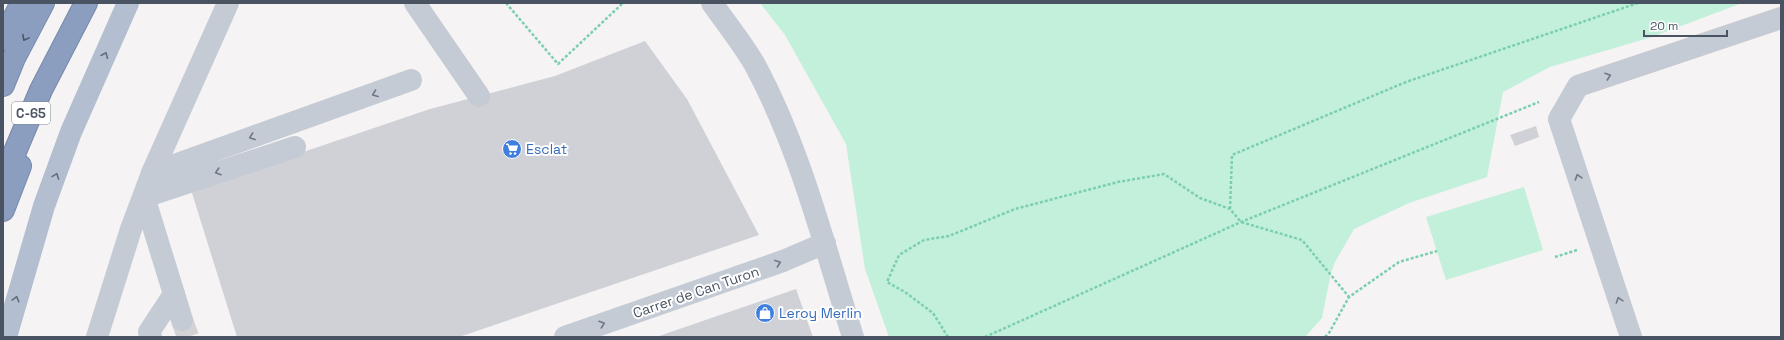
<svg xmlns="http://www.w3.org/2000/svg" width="1784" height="340" viewBox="0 0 1784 340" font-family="'Space Grotesk',sans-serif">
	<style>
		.green { fill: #c3f0db }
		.building { fill: #cfd1d7 }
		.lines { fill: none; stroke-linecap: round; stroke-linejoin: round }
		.minor-tunnel { stroke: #d3d3d6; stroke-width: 22; stroke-dasharray: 22 11; stroke-linecap: butt }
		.highway-casing { stroke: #7689ac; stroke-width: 24 }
		.path { stroke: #7bcfb0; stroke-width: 2.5; stroke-dasharray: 3 2; stroke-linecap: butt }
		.minor { stroke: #c4cbd4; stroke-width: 22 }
		.major { stroke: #b3bed1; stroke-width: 22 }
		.highway { stroke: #8b9ec0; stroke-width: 22 }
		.oneway { stroke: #4d5766 }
		.oneway2 { stroke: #646e7d }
		.oneway3 { stroke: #6f7784 }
		.labels { text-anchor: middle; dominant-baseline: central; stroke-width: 4; stroke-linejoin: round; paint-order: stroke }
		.shield { fill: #fff; stroke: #808790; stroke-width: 1 }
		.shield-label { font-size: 13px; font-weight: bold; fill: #4a5361 }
		.shop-label { font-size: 14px; fill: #366cbe; stroke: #fff; text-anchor: start }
		.street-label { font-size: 14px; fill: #4a5361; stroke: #fff }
	</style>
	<rect width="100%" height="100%" fill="#f5f3f3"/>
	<!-- green -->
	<g class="green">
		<path d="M760,3H1742L1652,37L1550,67L1503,92L1487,177L1409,203L1354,229L1335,262L1331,273L1322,318L1305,337H889L865,269L846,144L785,35Z"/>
		<path d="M1524,187L1543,250L1446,280L1426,217Z"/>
	</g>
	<!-- building -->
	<g class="building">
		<path d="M645,41L687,99L759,235L459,337H237L191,190L430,109L555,76Z"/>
		<path d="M1536,126L1539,137L1515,146L1510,135Z"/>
		<path d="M796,289L813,337H656Z"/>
	</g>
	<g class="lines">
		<!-- minor-tunnel -->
		<path class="minor-tunnel" d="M182,320L188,337"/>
		<!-- highway casing -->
		<g class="highway-casing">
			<g id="highway">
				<path d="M3,39L22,3"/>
				<path d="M3,85L14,58L43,3"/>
				<path d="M3,180L41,90L86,3"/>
				<path d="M3,210L20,166"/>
			</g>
		</g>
		<!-- path -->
		<g class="path">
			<path d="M506,3L558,64L623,3"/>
			<path d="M1230,209L1232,155L1406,82L1638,3"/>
			<path d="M1555,257L1577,250"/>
			<path d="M948,337L933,313L905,292L887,282L899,255L924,240L949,236L1015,209L1118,182L1164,174L1200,198L1230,209L1241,222L1302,240L1349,297"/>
			<path d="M985,337L1241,222L1539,102"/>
			<path d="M1325,337L1329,333L1349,297L1399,262L1437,251"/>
		</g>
		<!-- minor -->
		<g class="minor">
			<path d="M415,3L479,96"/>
			<path d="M712,3C726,23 743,44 755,65C801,151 824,245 853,337"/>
			<path d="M152,173L411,80"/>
			<path d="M174,294L182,320"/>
			<path d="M97,337L131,229L152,173L228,3"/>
			<path d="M151,337L149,332L174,294L144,197L295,147"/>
			<path d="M565,337L783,261L825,243"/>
			<path d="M1631,337L1559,119L1578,86L1781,18"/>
		</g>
		<!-- major -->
		<path class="major" d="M6,337L44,206L71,132L128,3"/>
		<!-- highway -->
		<use href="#highway" class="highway"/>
	</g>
	<!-- one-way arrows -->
	<defs><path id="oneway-chevron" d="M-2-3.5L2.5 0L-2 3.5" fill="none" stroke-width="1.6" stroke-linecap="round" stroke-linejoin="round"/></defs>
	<use class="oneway" href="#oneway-chevron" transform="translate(25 38) rotate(118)"/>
	<g class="oneway2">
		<use href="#oneway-chevron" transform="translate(105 55) rotate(-67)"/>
		<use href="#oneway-chevron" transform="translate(56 176) rotate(-70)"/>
		<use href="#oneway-chevron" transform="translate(16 299) rotate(-75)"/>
	</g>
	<g class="oneway3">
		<use href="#oneway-chevron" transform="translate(1608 76) rotate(-19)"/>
		<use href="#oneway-chevron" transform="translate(375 94) rotate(159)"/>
		<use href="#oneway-chevron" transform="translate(252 137) rotate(160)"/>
		<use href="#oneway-chevron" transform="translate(218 172) rotate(162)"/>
		<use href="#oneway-chevron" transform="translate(1578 177) rotate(-108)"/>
		<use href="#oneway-chevron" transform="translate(778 263) rotate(-20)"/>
		<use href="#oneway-chevron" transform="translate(1619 300) rotate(-108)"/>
		<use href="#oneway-chevron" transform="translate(602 324) rotate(-19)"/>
	</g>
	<!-- icons -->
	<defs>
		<g id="supermarket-disc" transform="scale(1)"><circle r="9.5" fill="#3f7fe0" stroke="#fff"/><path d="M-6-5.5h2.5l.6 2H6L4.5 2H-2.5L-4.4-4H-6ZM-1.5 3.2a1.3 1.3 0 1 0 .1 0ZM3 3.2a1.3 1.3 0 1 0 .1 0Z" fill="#fff"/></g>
		<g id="shop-disc" transform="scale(1)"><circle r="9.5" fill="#3f7fe0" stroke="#fff"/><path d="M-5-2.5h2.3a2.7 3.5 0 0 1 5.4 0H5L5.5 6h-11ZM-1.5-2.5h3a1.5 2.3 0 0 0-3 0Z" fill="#fff"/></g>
	</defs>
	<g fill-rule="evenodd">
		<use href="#supermarket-disc" x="512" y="149"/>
		<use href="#shop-disc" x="765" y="313"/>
	</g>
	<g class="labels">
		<!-- shield labels -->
		<rect class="shield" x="12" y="102" width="38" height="22" rx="3"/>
		<g class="shield-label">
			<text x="31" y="113">C-65</text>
		</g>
		<!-- shop labels -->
		<g class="shop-label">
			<text x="526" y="149">Esclat</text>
			<text x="779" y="313">Leroy Merlin</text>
		</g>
		<!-- street labels -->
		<g class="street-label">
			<text transform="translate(696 292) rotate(-19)">Carrer de Can Turon</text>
		</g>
	</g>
	<!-- border -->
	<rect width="1784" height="340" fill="none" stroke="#4a5361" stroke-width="8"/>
	<!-- scale -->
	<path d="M1644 30v6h83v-6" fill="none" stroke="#4a5361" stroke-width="2"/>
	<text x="1650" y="30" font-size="12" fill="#4a5361" stroke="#ffffff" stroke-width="3" paint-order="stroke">20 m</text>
</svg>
